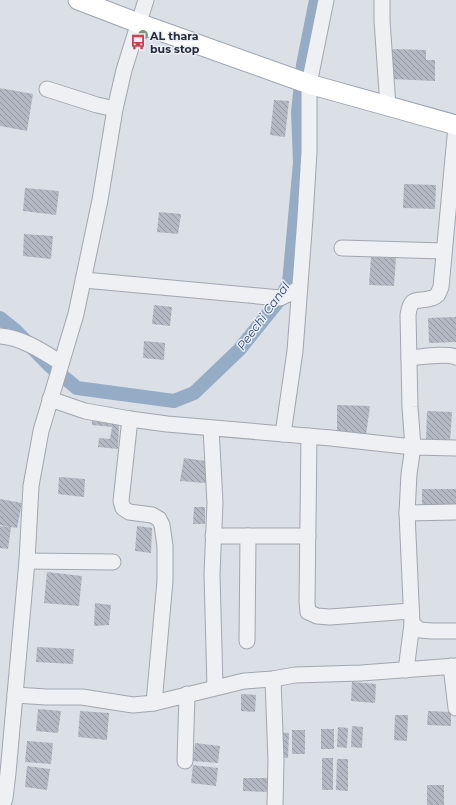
<svg xmlns="http://www.w3.org/2000/svg" width="456" height="805" viewBox="0 0 456 805" font-family="Montserrat,sans-serif">
	<style>
		.lines { fill: none; stroke-linecap: round; stroke-linejoin: round }
		.canal { stroke: #95acc7; stroke-width: 14 }
		.building { fill: url(#building-back-hatch) }
		.minor-casing { stroke: #a1a6b0; stroke-width: 17 }
		.major-casing { stroke: #9ba3b2; stroke-width: 21 }
		.minor { stroke: #eef0f4; stroke-width: 15 }
		.major { stroke: #fff; stroke-width: 19 }
		.tree { fill: #819583 }
		.labels { text-anchor: middle; dominant-baseline: central; stroke-width: 3; stroke-linejoin: round; paint-order: stroke }
		.poi-label { font-size: 11px; font-weight: bold; fill: #252d3c; stroke: #ebeef4; text-anchor: start }
		.water-label { font-size: 12px; font-style: italic; fill: #2f4a70; stroke: #ebeef4 }
	</style>
	<defs>
		<pattern id="building-back-hatch" width="6" height="6" patternUnits="userSpaceOnUse"><rect width="6" height="6" fill="#b3b8c3"/><path d="M-1 5l2 2M0 0l6 6M5-1l2 2" fill="none" stroke="#9196a0"/></pattern>
	</defs>
	<rect width="100%" height="100%" fill="#dbdfe6"/>
	<g class="lines">
		<!-- canal -->
		<path class="canal" d="M0,318L15,330L50,366L77,388L174,401L194,393L239,350L280,299L289,283L300,163L298,112L303,65L316,0"/>
	</g>
	<!-- building -->
	<g class="building">
		<path d="M392,49L426,50V60H435V81L391,79Z"/>
		<path d="M0,88L33,94L27,131L0,126Z"/>
		<path d="M274,100L289,101L285,137L270,135Z"/>
		<path d="M404,184L436,185L435,209L403,208Z"/>
		<path d="M25,188L59,191L56,215L23,211Z"/>
		<path d="M159,212L181,214L178,234L157,232Z"/>
		<path d="M24,234L53,236L51,259L23,256Z"/>
		<path d="M371,257L396,258L394,286L369,285Z"/>
		<path d="M154,305L172,307L170,326L152,324Z"/>
		<path d="M456,317V342L429,343L428,318Z"/>
		<path d="M144,341L165,343L164,360L143,358Z"/>
		<path d="M337,405L370,406L366,435L337,432Z"/>
		<path d="M427,411L452,412L450,441L426,439Z"/>
		<path d="M92,419L119,423L118,449L98,447L99,438L110,439L112,427L92,425Z"/>
		<path d="M184,458L206,461V483L180,481Z"/>
		<path d="M59,477L85,479L84,497L58,494Z"/>
		<path d="M422,489H456V506L422,505Z"/>
		<path d="M0,499L22,503L17,528L11,527L8,549L0,548V526L9,527L0,525Z"/>
		<path d="M194,507H205V524H193Z"/>
		<path d="M137,526L152,528L151,553L135,551Z"/>
		<path d="M47,572L82,576L79,606L44,603Z"/>
		<path d="M95,603L111,605L109,625L94,626Z"/>
		<path d="M37,647L74,649L73,664L36,662Z"/>
		<path d="M352,682L376,684L375,703L351,701Z"/>
		<path d="M241,694L256,695L255,712L241,711Z"/>
		<path d="M38,709L61,711L58,733L36,731Z"/>
		<path d="M80,711L109,713L107,740L78,737Z"/>
		<path d="M428,711L451,712V726L427,725Z"/>
		<path d="M395,715H408L407,741L394,740Z"/>
		<path d="M352,726L363,727L362,748L351,747Z"/>
		<path d="M338,727L348,728L347,748L337,747Z"/>
		<rect x="321" y="729" width="13" height="20"/>
		<rect x="292" y="730" width="13" height="24"/>
		<path d="M275,732L289,733L288,758L274,757Z"/>
		<path d="M27,741L53,743L51,764L25,762Z"/>
		<path d="M195,743L220,746L218,763L193,761Z"/>
		<rect x="322" y="758" width="11" height="32"/>
		<path d="M337,759H348V791L336,790Z"/>
		<path d="M193,765L218,768L216,786L191,783Z"/>
		<path d="M27,766L50,769L47,790L25,787Z"/>
		<path d="M243,778H269V792L243,791Z"/>
		<rect x="427" y="785" width="17" height="20"/>
	</g>
	<g class="lines">
		<!-- minor casing -->
		<g class="minor-casing">
			<g id="minor">
				<path d="M382,0V21L388,106"/>
				<path d="M47,89L97,105L115,109"/>
				<path d="M342,248L444,251"/>
				<path d="M84,280L280,298L299,289"/>
				<path d="M0,336C23,338 42,351 61,363"/>
				<path d="M409,358C421,357 446,353 456,357"/>
				<path d="M50,399L85,411L130,419L167,424L331,438L413,447L410,407L408,315C411,294 418,303 432,298C433,298 438,295 438,294L441,287L456,126"/>
				<path d="M130,419L121,501L123,508L129,512L152,515L159,519L162,525L165,546V581L154,703"/>
				<path d="M211,428L215,503L212,574L215,687"/>
				<path d="M283,434L295,351L305,218L309,152V84L326,0"/>
				<path d="M309,436L307,602L308,612L317,616L330,617L411,611"/>
				<path d="M456,448L413,447L409,474L407,513L412,624L420,630L432,631H456"/>
				<path d="M407,513L456,512"/>
				<path d="M213,536H308"/>
				<path d="M27,561L113,562"/>
				<path d="M247,641L248,536"/>
				<path d="M451,666L456,708"/>
				<path d="M406,670L412,624"/>
				<path d="M273,679L276,761L275,805"/>
				<path d="M15,695L46,697H82L133,705L154,703L244,681L273,679L295,675L361,673L456,666"/>
				<path d="M185,761L187,694"/>
				<path d="M3,805L5,798L8,773L27,561L31,486L41,431L76,314L100,200L115,109L124,70L146,0"/>
			</g>
		</g>
		<!-- major casing -->
		<g class="major-casing">
			<path id="major" d="M78,0L138,23L309,84L456,125"/>
		</g>
		<!-- minor -->
		<use href="#minor" class="minor"/>
		<!-- major -->
		<use href="#major" class="major"/>
	</g>
	<!-- trees -->
	<circle class="tree" cx="143" cy="35" r="5"/>
	<!-- icons -->
	<defs>
		<g id="bus-bare" transform="scale(1.2)"><path d="M-5-6H5V4H4V6H2V4H-2V6H-4V4H-5ZM-3.5-4V0h7V-4ZM-3.5 1.2v1.5H-2V1.2ZM2 1.2v1.5H3.5V1.2Z" fill="#cf3d4e" stroke="#ebeef4" stroke-width="2.5" paint-order="stroke"/></g>
	</defs>
	<g fill-rule="evenodd">
		<use href="#bus-bare" x="138" y="42"/>
	</g>
	<g class="labels">
		<!-- poi labels -->
		<g class="poi-label">
			<text x="150" y="36">AL thara<tspan x="150" dy="13">bus stop</tspan></text>
		</g>
		<!-- water labels -->
		<g class="water-label">
			<text transform="translate(263 316) rotate(-54)">Peechi Canal</text>
		</g>
	</g>
</svg>
